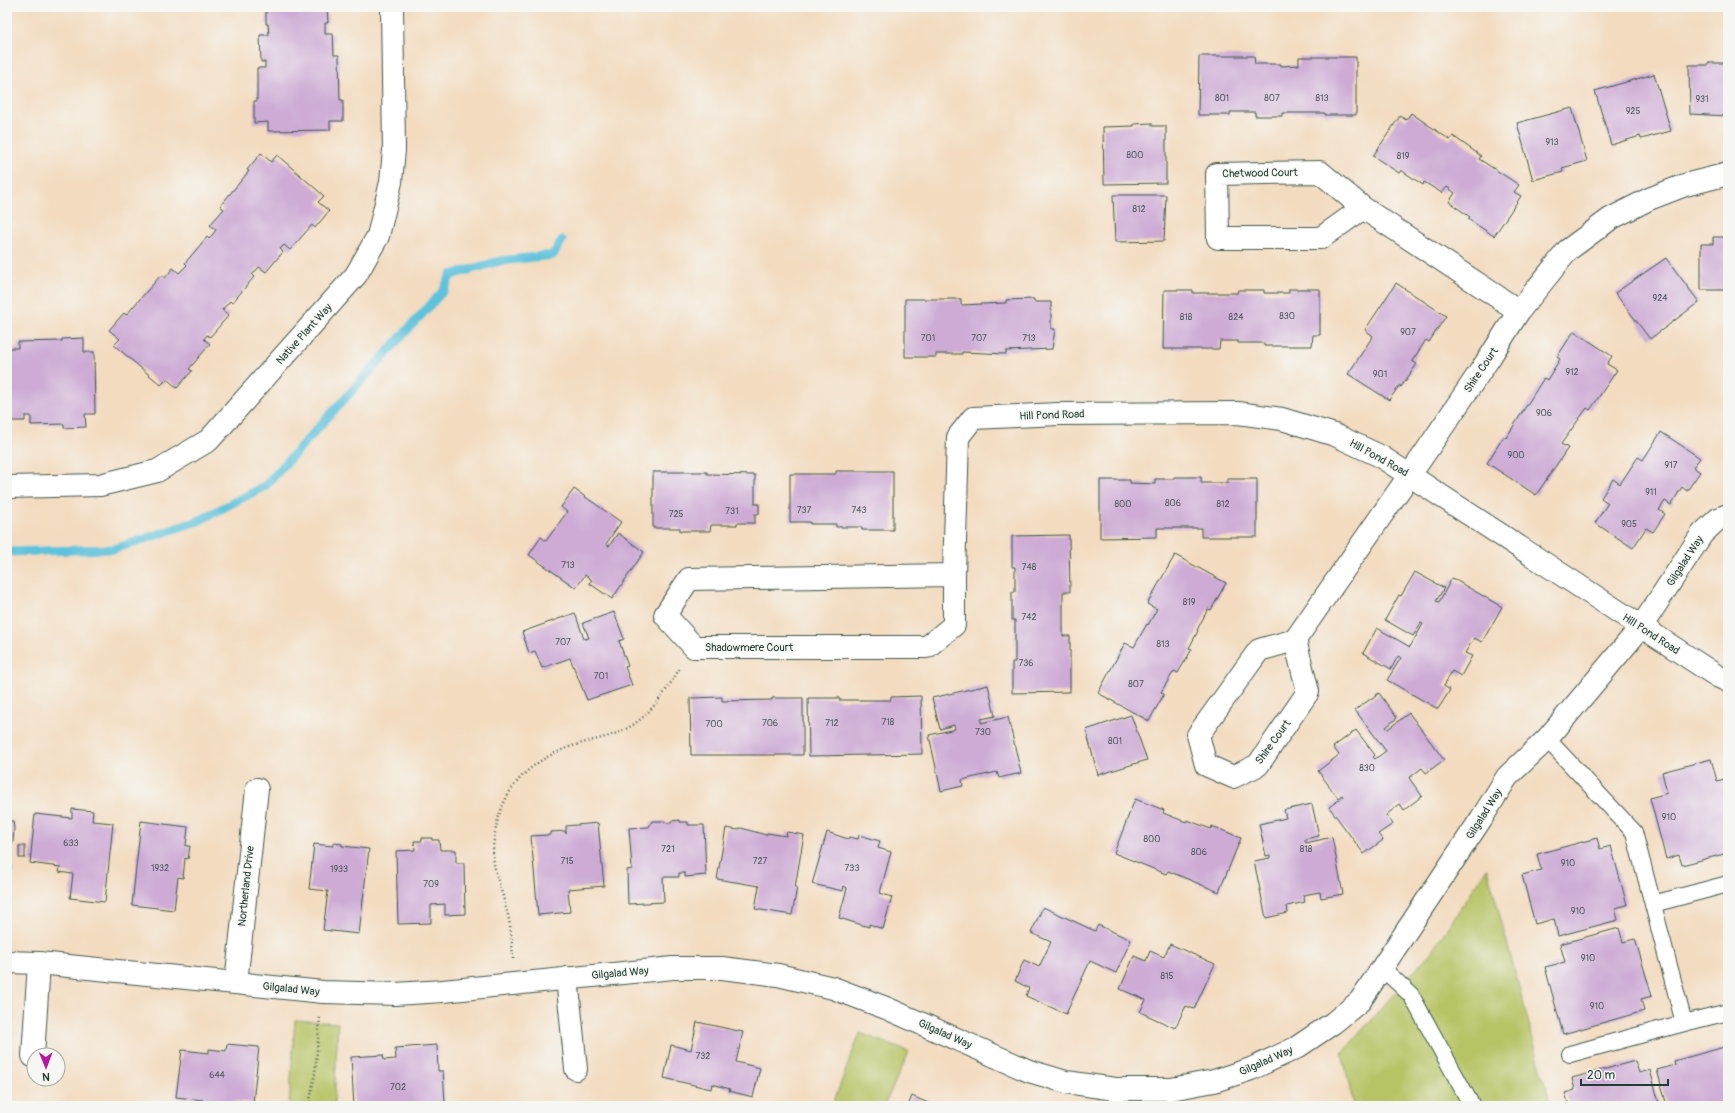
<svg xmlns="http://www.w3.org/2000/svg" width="1735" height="1113" viewBox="0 0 1735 1113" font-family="Pangolin,sans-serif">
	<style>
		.green { fill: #b7c466; stroke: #6b804d }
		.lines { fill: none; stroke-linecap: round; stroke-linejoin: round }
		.stream { stroke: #5dc2db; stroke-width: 9 }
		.building { fill: #cdabd5 }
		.service-casing { stroke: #3f5549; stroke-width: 18 }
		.minor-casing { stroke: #3f5549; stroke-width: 24 }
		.path { stroke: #3f5549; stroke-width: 2.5; stroke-dasharray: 1 3; stroke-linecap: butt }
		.service { stroke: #fff; stroke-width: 16 }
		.minor { stroke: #fff; stroke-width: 22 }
		.labels { text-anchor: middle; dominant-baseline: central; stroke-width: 3; stroke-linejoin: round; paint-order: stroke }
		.number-label { font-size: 9px; fill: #4a585c }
		.street-label { font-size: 11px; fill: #1f3d34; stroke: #f6f6f2 }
	</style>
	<rect width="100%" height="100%" fill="#f6f6f2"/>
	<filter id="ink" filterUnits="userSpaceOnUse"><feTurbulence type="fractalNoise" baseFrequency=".025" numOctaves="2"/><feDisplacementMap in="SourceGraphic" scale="8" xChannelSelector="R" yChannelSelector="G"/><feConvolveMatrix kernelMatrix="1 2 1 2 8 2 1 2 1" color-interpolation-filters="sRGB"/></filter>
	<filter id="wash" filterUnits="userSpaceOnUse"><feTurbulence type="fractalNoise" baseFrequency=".012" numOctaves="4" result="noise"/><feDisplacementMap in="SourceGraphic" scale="16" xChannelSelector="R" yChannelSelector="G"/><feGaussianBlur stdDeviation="0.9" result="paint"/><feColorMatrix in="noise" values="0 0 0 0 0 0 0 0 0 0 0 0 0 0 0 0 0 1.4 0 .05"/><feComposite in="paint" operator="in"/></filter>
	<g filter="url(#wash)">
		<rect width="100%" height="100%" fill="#f3dbbf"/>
		<!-- green -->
		<g class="green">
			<path d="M1487,868L1551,1106H1354L1342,1053L1432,951Z"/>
			<path d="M295,1020L338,1023L334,1106H289Z"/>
			<path d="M860,1033L909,1052L884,1106H832Z"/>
		</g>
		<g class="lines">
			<!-- stream -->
			<path class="stream" d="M7,552L114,549L198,521L265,486L443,291L451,275L500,261L553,255L562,240"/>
		</g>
		<g id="blocks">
			<!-- building -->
			<g class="building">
				<path d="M266,7H327L328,23H325V34H333L334,55H339L340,100H343V121H330V130L268,131V122L254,123V101H257V68H265V62H261L260,35H269L268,24H266Z"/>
				<path d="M1199,56H1254L1255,64H1281V66L1299,65V57H1356V115H1325V113H1282V116H1255V112H1230V115H1198Z"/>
				<path d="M1708,63H1728V116L1690,114L1689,65H1709Z"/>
				<path d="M1654,74L1671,131L1641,139L1640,136L1611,145L1595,91Z"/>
				<path d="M1572,108L1587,161L1562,168L1563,172L1533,180L1517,123Z"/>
				<path d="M1411,113L1450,140L1453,136L1481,156L1479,159L1519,185L1514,192L1521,196L1494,236L1468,219L1470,217L1449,202L1455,193L1447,187L1442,193L1424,182L1423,185L1401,170L1399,173L1373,156L1400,116L1406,120Z"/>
				<path d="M1152,123V126H1166V183L1104,184L1103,127L1134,126V124Z"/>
				<path d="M261,153L271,162L277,155L324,196L318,202L329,211L315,228L312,225L290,250L284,245L280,249L283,252L266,272L259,267L252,275L254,277L232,303L230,301L222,310L229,315L210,337L207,335L204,339L210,344L189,369L192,371L177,388L167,379L161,385L114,345L120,339L109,330L124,313L126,315L161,275L165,278L173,268L179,273L187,265L185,263L207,237L209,239L216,230L210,225L224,209L220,206L249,171L247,170Z"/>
				<path d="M1113,195H1166L1164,241L1115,242Z"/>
				<path d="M1713,237H1728V290H1701V244H1713Z"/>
				<path d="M1666,258L1699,302L1650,339L1615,293Z"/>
				<path d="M1396,283L1446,316L1429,342L1426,340L1412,361L1417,364L1401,387L1400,385L1389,400L1348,374L1373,336L1365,330Z"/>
				<path d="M1289,289H1320V335H1313L1312,346H1264V343H1238V341H1220L1219,349H1163L1164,290H1193V293H1237L1238,290H1264V293H1289Z"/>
				<path d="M905,299H961V305L1006,303V300L1034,299V302H1051V329H1055L1052,349L1006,351V354L962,352V354H936V357H905Z"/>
				<path d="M1574,331L1612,356L1607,364L1617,370L1590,410L1587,408L1561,444L1568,448L1536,495L1487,463L1504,436L1506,438L1544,378L1547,380L1560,359L1557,357Z"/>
				<path d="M84,338V352H94L95,414H85L86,427L64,428V424L31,425V416H25V421H7V348H18V342L62,341V339Z"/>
				<path d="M1661,432L1700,458L1693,467L1700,472L1687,491L1682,487L1671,505L1665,501L1659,510L1665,514L1653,532L1646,528L1633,548L1595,523L1608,503L1601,498L1613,479L1620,484L1638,457L1643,460Z"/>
				<path d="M836,471H893V530H862V527H836V524H810V522H790V474H836Z"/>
				<path d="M653,472H707V474L755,475V504H759V514H755V523H737V525H711L710,531H680V528H653Z"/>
				<path d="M1174,477H1201V483H1227V479H1257V537H1201V528H1157V537L1100,538V480H1130V483L1155,484V479H1174Z"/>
				<path d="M574,489L621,522L606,544L609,546L618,533L644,552L612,599L589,583L592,580L585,575L576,588L529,555L541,537L546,541L567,512L561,507Z"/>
				<path d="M1069,535L1070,592H1063V636H1070V692L1012,693V662H1015V620H1012V592H1015V567H1012V536Z"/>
				<path d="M1175,555L1226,583L1211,610L1208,609L1197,630L1198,631L1189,648L1192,649L1178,673L1174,671L1161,692L1164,694L1149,721L1098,693L1125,643L1134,647L1147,624L1148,625L1157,609L1147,604Z"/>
				<path d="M1415,572L1444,588L1436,601L1439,602L1452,578L1502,607L1482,642L1474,638L1465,653L1472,656L1461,676L1452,671L1444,686L1450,690L1438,709L1387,680L1401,658L1398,656L1391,669L1363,653L1377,628L1410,647L1423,624L1421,623L1413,636L1385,620L1399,595L1401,596Z"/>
				<path d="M614,612L624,639L619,641L628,666L625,667L632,685L587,700L570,658L542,668L535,651L529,653L522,632L575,613L584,639L589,638L583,623Z"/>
				<path d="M988,685L995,716L981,719V723L1008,717L1021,773L999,778L997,772L962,780L963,786L941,791L929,735L955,729L954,725L940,729L932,698Z"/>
				<path d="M1379,693L1397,718L1386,727L1388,729L1409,713L1444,760L1426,773L1422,768L1409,778L1422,796L1404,810L1400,804L1386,815L1393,824L1378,834L1383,840L1364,854L1329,807L1343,797L1342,795L1338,798L1318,771L1339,755L1333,747L1356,730L1375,755L1373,757L1375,759L1386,751L1355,710Z"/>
				<path d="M921,696L922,754L809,756L808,698H839V700H891V697Z"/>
				<path d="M722,697V701L772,700V698H803V755H691L690,698Z"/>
				<path d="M1131,715L1147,760L1098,775L1086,730Z"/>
				<path d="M1711,759L1717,781L1728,778V853L1682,865L1679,855L1666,859L1650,798L1667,793L1662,772Z"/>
				<path d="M1135,799L1164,810L1163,813L1186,822L1187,820L1211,829L1212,826L1241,838L1219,892L1168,871L1166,874L1114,853Z"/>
				<path d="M1312,804L1319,836L1305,839L1306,843L1332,837L1343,894L1321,898L1320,892L1303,895L1305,902L1287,906L1288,913L1266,918L1254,861L1270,858V855L1266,856L1259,824L1286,818L1284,810Z"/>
				<path d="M72,809L93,811L92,821L113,823L105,902L70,898L73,874L59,872L60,867L30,863L35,814L72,818Z"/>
				<path d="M680,820V822H688V825H704L706,875L685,877V873H679V877H663L664,902L628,904L627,870L632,869L629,828L649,827L652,821H664L667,823H671V821Z"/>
				<path d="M7,821H13L14,828L13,843H11V869H7Z"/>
				<path d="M141,821L188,827L186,846H190L188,859L185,858L183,878L178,877L174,910L132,905Z"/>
				<path d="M598,823L604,886L568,889L570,912L538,915L531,836L550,835V832L565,831L566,834V826Z"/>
				<path d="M726,828L738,830L741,828L766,835L767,833L786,836L787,832L804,835L795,887H797L792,915L755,909L759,886L717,879Z"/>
				<path d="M827,832L848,839L849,837L858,839L859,835L880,841L878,848L891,852L880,893L892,897L883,929L869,924V927L839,918L847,888L844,886L843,891L812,884Z"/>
				<path d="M422,838H432V840H439L440,850H456V863H464L465,914L445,915V904L431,905V923L398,924L396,851L415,850L414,841H422Z"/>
				<path d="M1597,838L1600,849L1611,846L1627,905L1615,908L1618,920L1558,936L1554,919L1535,924L1522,875L1541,870L1537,854Z"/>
				<path d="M333,843L342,844V846L369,849L359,934L323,930L328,891L309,889L314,844L333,846Z"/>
				<rect x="19" y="846" width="6" height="12"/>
				<path d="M1043,907L1095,931L1098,925L1131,940L1116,973L1090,961L1066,1014L1026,996L1029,988L1015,981L1024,960L1039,967L1051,942L1031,933Z"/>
				<path d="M1619,928L1623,942L1635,939L1652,996L1641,999L1644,1011L1563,1034L1545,967L1565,962L1560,944Z"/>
				<path d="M1170,944L1215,964L1194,1009L1186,1006L1175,1028L1140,1012L1146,1000L1120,989L1134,956L1146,961L1150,951L1164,957Z"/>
				<path d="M697,1022L743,1032L736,1062L760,1068L753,1097L729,1091L730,1089L712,1084L711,1089L664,1078L671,1045L691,1050Z"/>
				<path d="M227,1044L259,1047L253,1103L233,1101V1106H229L203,1103V1100L176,1097L182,1050L209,1053V1049L226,1051Z"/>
				<path d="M437,1045L438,1071H443L445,1102L435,1103V1106H354L351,1057L383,1055L384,1060L396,1059L395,1048Z"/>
				<path d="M1728,1046V1106H1667L1657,1070L1675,1065L1674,1061Z"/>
				<path d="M1635,1061L1639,1073L1650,1070L1660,1106H1569L1565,1093L1575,1090L1572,1078Z"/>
				<path d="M912,1096L935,1106H908Z"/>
			</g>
		</g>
	</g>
	<g filter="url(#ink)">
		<use href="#blocks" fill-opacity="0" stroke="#3f5549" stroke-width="1"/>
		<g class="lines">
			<!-- service casing -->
			<g class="service-casing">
				<g id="service">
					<path d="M1547,739L1634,832L1684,1023L1728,1012"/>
					<path d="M1653,904L1728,884"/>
					<path d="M1382,968L1411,995L1472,1106"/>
					<path d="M1570,1054L1684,1023"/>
				</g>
			</g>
			<!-- minor casing -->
			<g class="minor-casing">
				<g id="minor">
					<path d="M1320,172L1363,208L1321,238H1218L1217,174Z"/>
					<path d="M1363,208L1519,311"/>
					<path d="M7,487L100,485L157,471L209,440L356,275L378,236L391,182L394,150L392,7"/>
					<path d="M954,575V625L927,647H694L665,615L689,579L954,575L958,437L973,418L1058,414L1238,413L1282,419L1335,435L1380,456L1717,676L1728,681"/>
					<path d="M1295,640L1308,692L1258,765L1233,777L1206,765L1198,735L1259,650L1295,640L1425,453L1490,357L1519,311L1568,250L1610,219L1649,199L1685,185L1728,174"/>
					<path d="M7,962L39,963L323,992L395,994L443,991L673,968H722L778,975L833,988L886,1008L1029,1071L1066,1082L1115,1089H1171L1214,1081L1251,1069L1296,1048L1333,1023L1360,1001L1481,819L1507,777L1547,739L1641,627L1702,534L1718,519L1728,515"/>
					<path d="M567,978L576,1069"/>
					<path d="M236,983L257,789"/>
					<path d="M33,1056L39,963"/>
				</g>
			</g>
			<!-- path -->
			<g class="path">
				<path d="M513,959C512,942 511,924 506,908C502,889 492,869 493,849C497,796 521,764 572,746C590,740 605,739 624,730C649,718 666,691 680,668"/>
				<path d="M309,1106L315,1073L320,1017"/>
			</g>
			<!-- service -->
			<use href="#service" class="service"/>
			<!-- minor -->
			<use href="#minor" class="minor"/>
		</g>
	</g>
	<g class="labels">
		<!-- number labels -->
		<g class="number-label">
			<text x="1222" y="98">801</text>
			<text x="1272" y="98">807</text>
			<text x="1322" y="98">813</text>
			<text x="1702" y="99">931</text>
			<text x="1633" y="111">925</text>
			<text x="1552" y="142">913</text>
			<text x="1135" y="155">800</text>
			<text x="1403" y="156">819</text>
			<text x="1139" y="209">812</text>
			<text x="1660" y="298">924</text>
			<text x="1287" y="316">830</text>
			<text x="1186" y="317">818</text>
			<text x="1236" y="317">824</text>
			<text x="1408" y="332">907</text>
			<text x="928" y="338">701</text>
			<text x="979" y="338">707</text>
			<text x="1029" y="338">713</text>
			<text x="1572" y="372">912</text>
			<text x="1380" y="374">901</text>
			<text x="1544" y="413">906</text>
			<text x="1516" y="455">900</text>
			<text x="1671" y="465">917</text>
			<text x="1651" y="492">911</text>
			<text x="1173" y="503">806</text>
			<text x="1123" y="504">800</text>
			<text x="1223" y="504">812</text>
			<text x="804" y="510">737</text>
			<text x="859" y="510">743</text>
			<text x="732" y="511">731</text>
			<text x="676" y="514">725</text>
			<text x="1629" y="524">905</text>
			<text x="568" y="565">713</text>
			<text x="1029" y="567">748</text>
			<text x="1189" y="602">819</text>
			<text x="1029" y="617">742</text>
			<text x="563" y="642">707</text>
			<text x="1163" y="644">813</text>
			<text x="1026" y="663">736</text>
			<text x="601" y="676">701</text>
			<text x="1136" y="684">807</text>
			<text x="888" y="722">718</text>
			<text x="770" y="723">706</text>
			<text x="832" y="723">712</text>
			<text x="714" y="724">700</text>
			<text x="983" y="732">730</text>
			<text x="1115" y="741">801</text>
			<text x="1367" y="768">830</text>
			<text x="1669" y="817">910</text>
			<text x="1152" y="839">800</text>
			<text x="71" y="843">633</text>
			<text x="668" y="849">721</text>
			<text x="1306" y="849">818</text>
			<text x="1199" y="852">806</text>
			<text x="567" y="861">715</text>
			<text x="760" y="861">727</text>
			<text x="1568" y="863">910</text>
			<text x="160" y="868">1932</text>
			<text x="852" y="868">733</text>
			<text x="339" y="869">1933</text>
			<text x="431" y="884">709</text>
			<text x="1578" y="911">910</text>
			<text x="1588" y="958">910</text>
			<text x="1167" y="976">815</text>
			<text x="1597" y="1006">910</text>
			<text x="703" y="1056">732</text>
			<text x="217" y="1075">644</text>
			<text x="398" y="1087">702</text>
		</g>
		<!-- street labels -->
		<g class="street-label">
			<text transform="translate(1260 173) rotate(-1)">Chetwood Court</text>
			<text transform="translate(304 334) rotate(-48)">Native Plant Way</text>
			<text transform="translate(1481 370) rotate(-56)">Shire Court</text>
			<text transform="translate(1052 415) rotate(-2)">Hill Pond Road</text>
			<text transform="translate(1379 458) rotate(29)">Hill Pond Road</text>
			<text transform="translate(1685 561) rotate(-57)">Gilgalad Way</text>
			<text transform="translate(1651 634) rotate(33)">Hill Pond Road</text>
			<text x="749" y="647">Shadowmere Court</text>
			<text transform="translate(1273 742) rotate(-54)">Shire Court</text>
			<text transform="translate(1484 814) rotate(-58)">Gilgalad Way</text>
			<text transform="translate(246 886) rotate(-84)">Northerland Drive</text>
			<text transform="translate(620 973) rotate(-5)">Gilgalad Way</text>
			<text transform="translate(291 989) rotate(6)">Gilgalad Way</text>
			<text transform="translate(945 1034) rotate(24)">Gilgalad Way</text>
			<text transform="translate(1266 1061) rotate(-24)">Gilgalad Way</text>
		</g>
	</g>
	<!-- margin -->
	<rect width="1735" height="1113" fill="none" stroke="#f6f6f2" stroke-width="24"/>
	<!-- north arrow -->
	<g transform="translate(46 1067) rotate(179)"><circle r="19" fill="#f6f6f2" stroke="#a0aca6"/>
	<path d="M0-3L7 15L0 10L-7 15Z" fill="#b5179e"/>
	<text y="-6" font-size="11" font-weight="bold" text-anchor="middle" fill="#1f3d34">N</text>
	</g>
	<!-- scale -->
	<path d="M1581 1079v6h87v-6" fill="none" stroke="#1f3d34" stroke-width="2"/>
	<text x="1587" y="1079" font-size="12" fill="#1f3d34" stroke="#f6f6f2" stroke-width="3" paint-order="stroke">20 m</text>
</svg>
